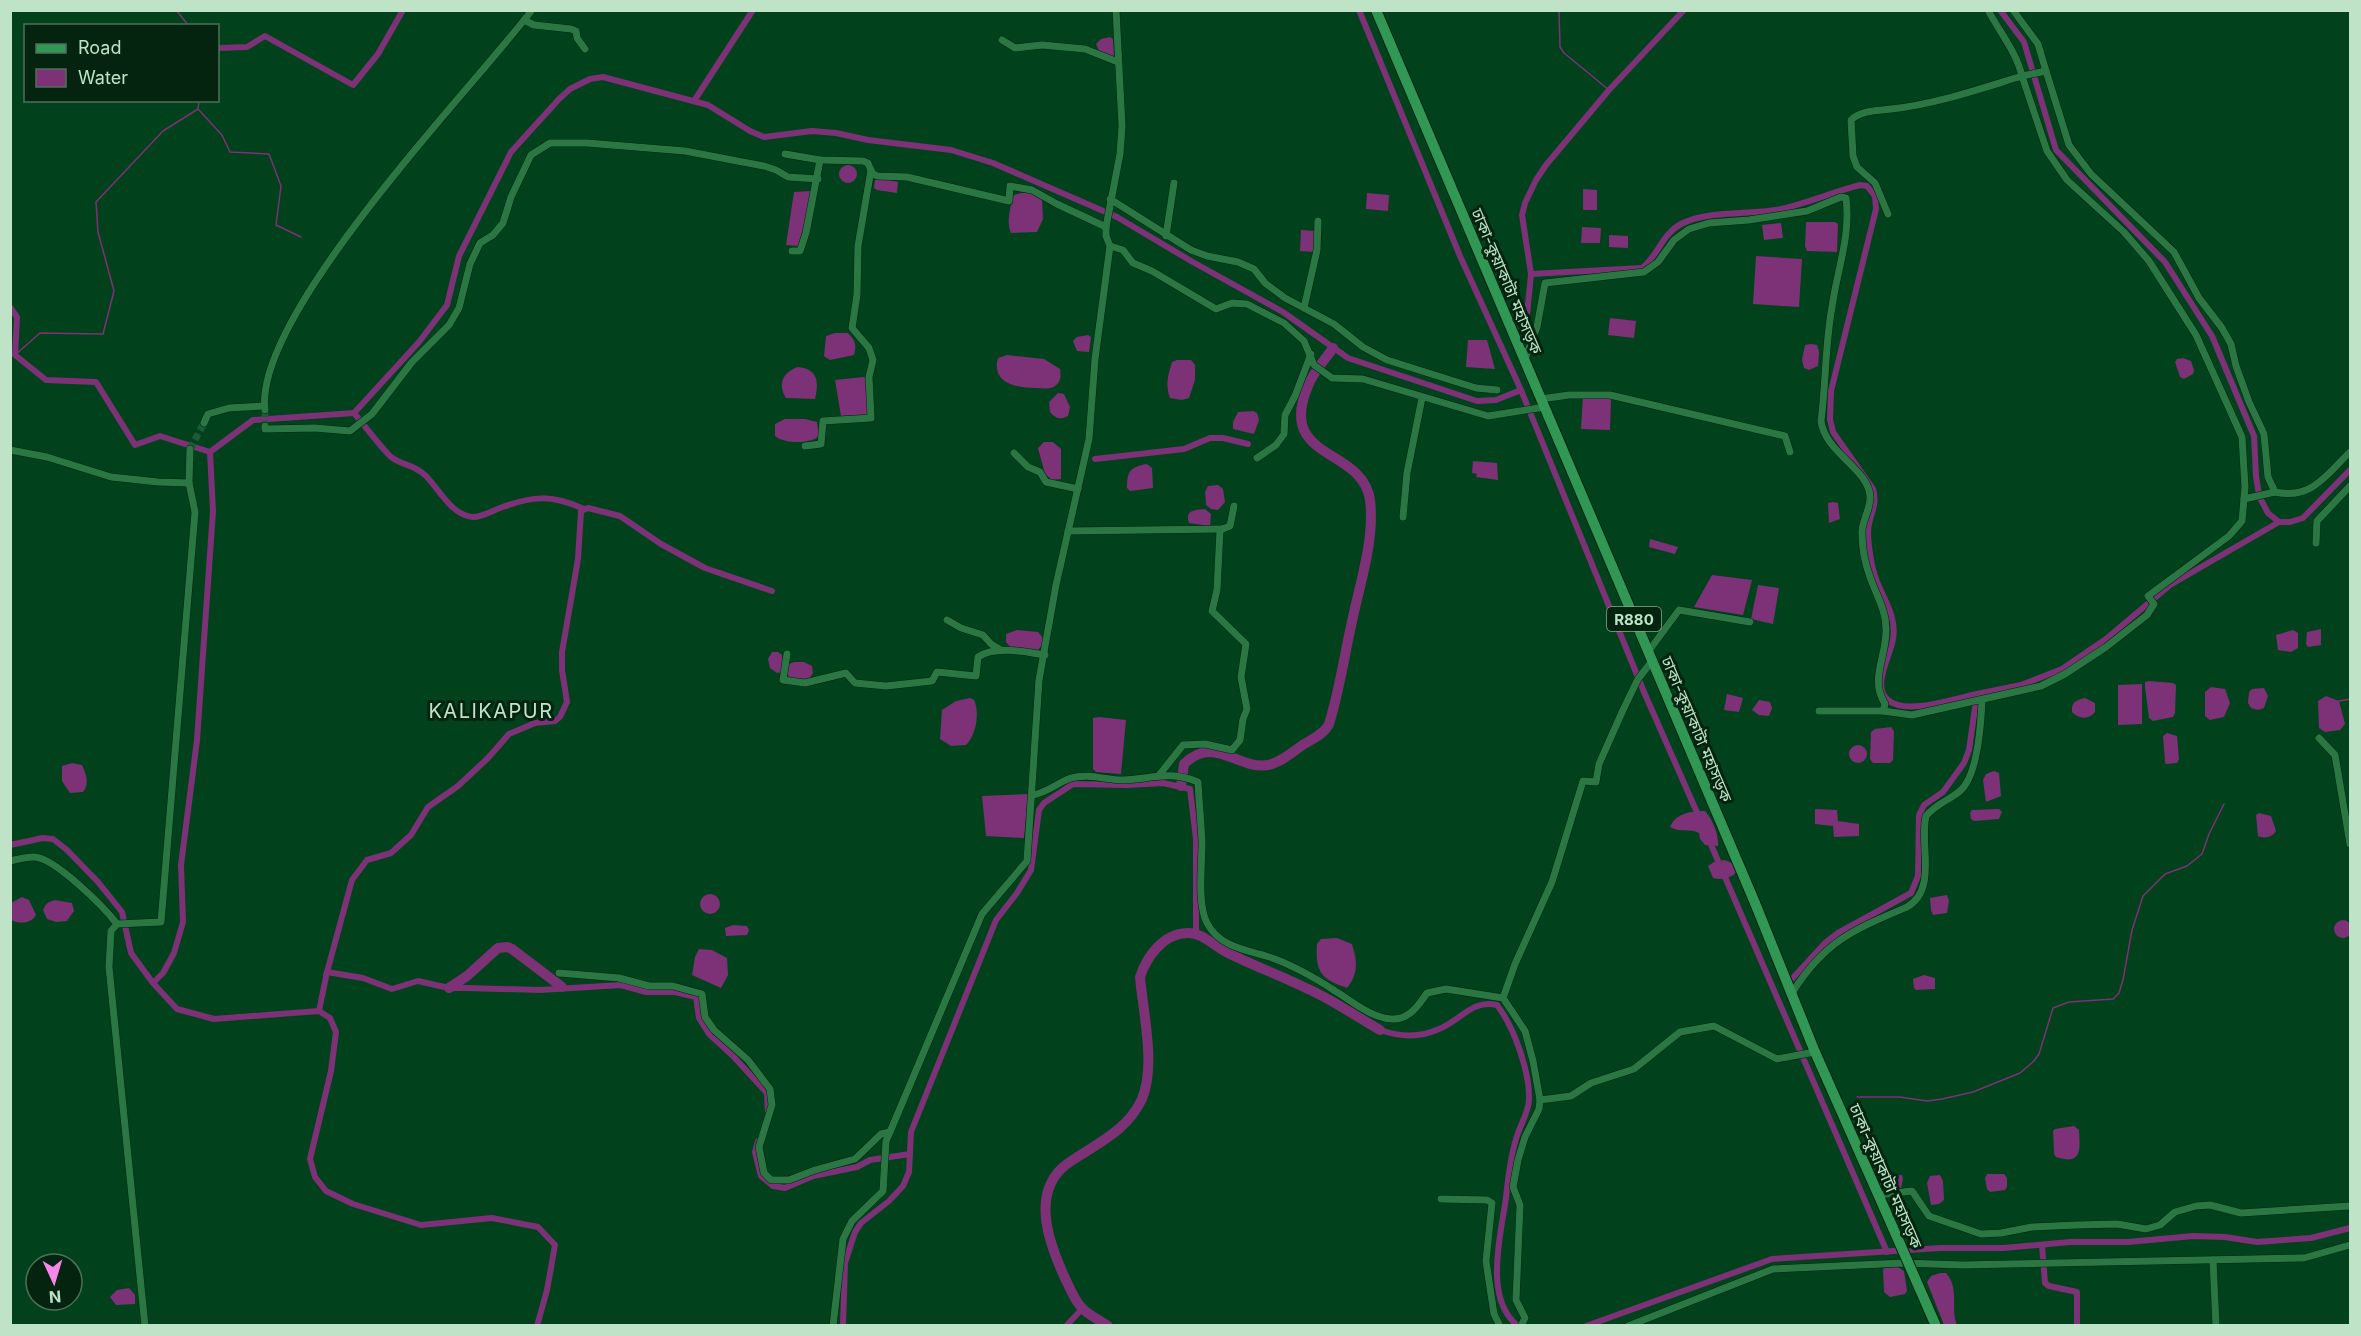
<svg xmlns="http://www.w3.org/2000/svg" width="2361" height="1336" viewBox="0 0 2361 1336" font-family="Inter,'Noto Sans Bengali',sans-serif">
	<style>
		.water { fill: #7d3176 }
		.lines { fill: none; stroke-linecap: round; stroke-linejoin: round }
		.stream { stroke: #7d3176; stroke-width: 1.5 }
		.canal { stroke: #7d3176; stroke-width: 6 }
		.river { stroke: #7d3176; stroke-width: 10 }
		.minor-tunnel { stroke: #1d5a36; stroke-width: 7; stroke-dasharray: 7 3.5; stroke-linecap: butt }
		.minor-casing { stroke: #00250c; stroke-width: 8 }
		.primary-casing { stroke: #00250c; stroke-width: 12 }
		.minor { stroke: #2b7744; stroke-width: 7 }
		.primary { stroke: #319755; stroke-width: 10 }
		.primary-bridge-casing { stroke: #00250c; stroke-width: 12; stroke-linecap: butt }
		.primary-bridge { stroke: #319755; stroke-width: 10 }
		.labels { text-anchor: middle; dominant-baseline: central; stroke-width: 6; stroke-linejoin: round; paint-order: stroke }
		.shield { fill: #04240f; stroke: #86aa8f; stroke-width: 1.5 }
		.shield-label { font-size: 15px; font-weight: bold; fill: #bee3c6 }
		.street-label { font-size: 16px; fill: #bee3c6; stroke: #04240f }
		.quarter-label { font-size: 20px; letter-spacing: 1.5px; fill: #bee3c6; stroke: #04240f }
	</style>
	<rect width="100%" height="100%" fill="#01421d"/>
	<!-- water -->
	<g class="water">
		<path d="M1110,37L1113,39L1114,57L1100,53L1096,44L1101,39Z"/>
		<circle cx="848" cy="174" r="9"/>
		<path d="M885,179L898,182L897,193L877,190L874,188L875,180Z"/>
		<path d="M1583,189L1597,190V210H1583Z"/>
		<path d="M812,191L799,246L786,245L794,192Z"/>
		<path d="M1022,193H1030L1042,200L1043,219L1037,232L1011,233C1006,221 1010,208 1014,195Z"/>
		<path d="M1367,193L1389,195L1388,211L1366,209Z"/>
		<path d="M1806,222H1835L1838,224L1837,252L1807,251L1805,246Z"/>
		<path d="M1781,223L1783,238L1764,240L1762,225Z"/>
		<path d="M1582,227L1601,228L1600,243H1581Z"/>
		<path d="M1301,230L1315,231L1314,252L1300,251Z"/>
		<path d="M1609,235L1628,236V248L1609,247Z"/>
		<path d="M1756,256L1802,259L1799,307L1753,304Z"/>
		<path d="M1610,318L1636,321L1634,338L1608,335Z"/>
		<path d="M835,333H848C855,341 857,344 854,355L830,360L824,356L826,336Z"/>
		<path d="M1088,335L1091,337L1089,352L1077,351L1073,341L1077,337Z"/>
		<path d="M1468,340H1487L1495,369L1466,367Z"/>
		<path d="M1811,344L1817,345L1819,352L1818,366L1809,370L1804,368L1802,360L1805,345Z"/>
		<path d="M1007,355L1044,359L1060,369C1061,376 1061,382 1055,386C1050,390 1042,388 1036,388C1016,388 991,383 998,358Z"/>
		<path d="M2183,358L2191,361L2194,370L2193,374L2184,379L2180,377L2175,362L2177,359Z"/>
		<path d="M1177,360H1191L1195,365V380L1189,398L1182,400L1170,398C1165,385 1168,375 1172,362Z"/>
		<path d="M798,367C818,369 819,382 815,399L786,398C777,384 783,372 798,367Z"/>
		<path d="M863,377L866,378L868,415L841,416L835,380Z"/>
		<path d="M1058,393L1064,394L1070,407L1068,416C1060,420 1056,419 1050,412L1049,402Z"/>
		<path d="M1583,396L1611,398L1610,430L1581,429Z"/>
		<path d="M1253,411L1257,413L1259,420L1254,434L1233,429V422L1238,412Z"/>
		<path d="M785,419H805L817,422L819,436C810,444 785,444 775,436V424Z"/>
		<path d="M1044,442H1053L1061,449V479L1052,480L1045,474L1038,448Z"/>
		<path d="M1473,461L1497,463L1498,480L1476,477L1477,474L1472,473Z"/>
		<path d="M1147,464L1152,468L1153,488L1130,491L1127,488C1127,471 1130,467 1147,464Z"/>
		<path d="M1218,485L1223,489L1225,502L1218,510L1211,509L1206,505L1205,492L1208,486Z"/>
		<path d="M1833,502L1838,503L1840,519L1829,523L1828,503Z"/>
		<path d="M1205,509L1211,514L1210,526L1189,523C1185,510 1194,510 1205,509Z"/>
		<path d="M1650,539L1678,547L1675,554L1649,547Z"/>
		<path d="M1712,575L1752,580L1743,615L1694,607Z"/>
		<path d="M1758,585L1779,588L1773,624L1751,619Z"/>
		<path d="M2321,629V645L2308,647L2306,644L2307,632Z"/>
		<path d="M1017,630L1038,632L1042,637L1043,644L1038,650L1011,648L1006,642V634Z"/>
		<path d="M2293,630L2298,633V648L2291,652L2278,650L2276,635Z"/>
		<path d="M772,652H778L782,655V672L777,673L770,668L768,659Z"/>
		<path d="M794,662H804L812,666L813,673L809,679L796,680L789,678L787,672L789,664Z"/>
		<path d="M2149,681L2173,683L2176,685L2175,713L2173,717L2153,721L2149,718L2145,687V682Z"/>
		<path d="M2142,684V724L2118,725V685Z"/>
		<path d="M2211,687L2225,689L2230,703L2224,717L2210,720L2205,716V692Z"/>
		<path d="M2264,688L2268,696L2264,708L2258,710L2251,708L2248,703L2249,692L2252,689Z"/>
		<path d="M1727,694L1743,698L1739,712L1724,710Z"/>
		<path d="M2326,696L2339,701L2345,724L2340,730L2325,732L2319,728L2318,701Z"/>
		<path d="M970,698L974,700C980,713 976,735 966,745L951,746L940,739L942,710L956,701Z"/>
		<path d="M2085,698L2095,703V712C2089,720 2079,719 2072,712C2071,702 2076,700 2085,698Z"/>
		<path d="M1759,700L1770,702L1772,708L1769,716L1759,715L1752,710Z"/>
		<path d="M1099,717L1126,720L1121,774L1096,772L1093,769V718Z"/>
		<path d="M1891,727L1894,731L1893,760L1890,763H1873L1870,759L1871,732L1875,729Z"/>
		<path d="M2167,733L2177,736L2179,759L2177,763L2166,764L2165,762L2163,736Z"/>
		<circle cx="1858" cy="754" r="9"/>
		<path d="M72,763L82,765C86,774 90,783 83,792L70,793L62,781V766Z"/>
		<path d="M1994,771L1999,773L2001,796L1986,802L1983,780L1986,774Z"/>
		<path d="M1028,794L1024,838L986,836L982,796Z"/>
		<path d="M1815,809L1837,810L1838,821L1859,824V836L1834,837L1833,826L1815,824Z"/>
		<path d="M1999,809L2002,812L1999,819L1974,821L1971,819L1970,813L1972,810Z"/>
		<path d="M1705,811C1713,820 1719,835 1718,846L1705,845L1700,839L1699,833C1690,828 1680,833 1670,827C1676,813 1691,811 1705,811Z"/>
		<path d="M2259,813L2271,816L2276,831C2273,837 2264,839 2258,836L2256,815Z"/>
		<path d="M1725,860L1734,864L1736,872C1731,879 1721,880 1713,878L1708,866L1714,862Z"/>
		<circle cx="710" cy="904" r="10"/>
		<path d="M1947,895L1949,901L1947,913L1933,915L1931,910L1930,898Z"/>
		<path d="M22,897L29,900L36,915C31,924 19,924 11,920V903Z"/>
		<path d="M55,900L72,903L74,911L67,921L56,922L47,919L43,910C46,903 48,902 55,900Z"/>
		<circle cx="2343" cy="929" r="9"/>
		<path d="M733,925L747,926L749,930L747,935L726,936L725,928Z"/>
		<path d="M1337,938L1352,944C1357,961 1359,973 1347,988C1321,979 1315,972 1317,944L1321,939Z"/>
		<path d="M699,949L712,950L727,958L728,975L721,988L692,975L695,957Z"/>
		<path d="M1924,975L1935,978V989L1916,990L1914,988L1913,979Z"/>
		<path d="M2074,1126L2079,1130C2080,1148 2083,1166 2056,1157L2054,1154L2053,1131L2055,1129Z"/>
		<path d="M1987,1174H2004L2007,1178V1187L2005,1190L1990,1192L1987,1189L1985,1178Z"/>
		<path d="M1902,1175L1903,1179L1901,1188L1885,1190L1879,1183L1886,1177Z"/>
		<path d="M1940,1175L1943,1181L1944,1200L1939,1204L1931,1205L1927,1183L1930,1176Z"/>
		<path d="M1898,1267L1904,1271L1907,1291L1905,1294L1890,1297L1884,1292L1883,1270L1884,1268Z"/>
		<path d="M1940,1273H1946C1960,1289 1950,1307 1957,1325H1944L1927,1282L1931,1276Z"/>
		<path d="M129,1288L135,1295V1304L116,1305L110,1297L117,1290Z"/>
	</g>
	<g class="lines">
		<!-- stream -->
		<g class="stream">
			<path d="M176,10L189,26"/>
			<path d="M1559,10L1560,47L1564,53L1609,90"/>
			<path d="M198,109L222,135L230,152L269,154L281,186L276,225L301,237"/>
			<path d="M15,355L40,333L103,334L114,291L98,232L96,202L163,131L198,109L199,100"/>
			<path d="M2339,701L2350,699"/>
			<path d="M1857,1097H1900L1927,1101L1942,1099L1973,1092L2020,1073L2034,1061L2039,1054L2053,1008L2069,1002L2113,999L2119,993L2123,980L2132,930L2143,896L2165,874L2187,866L2202,854L2209,834L2224,804"/>
		</g>
		<!-- canal -->
		<g class="canal">
			<path d="M1359,10L1460,256L1521,390L1644,692L1699,817"/>
			<path d="M2000,10L2024,42L2056,150L2165,262L2212,336L2254,436L2256,476L2259,495"/>
			<path d="M218,48L247,47L265,36L353,85L378,54L403,10"/>
			<path d="M694,101L753,10"/>
			<path d="M1531,274L1642,268C1658,256 1662,234 1681,224C1708,210 1751,215 1781,209C1808,203 1833,192 1860,185L1867,186L1875,196L1876,209L1831,391L1830,419L1833,432L1873,489C1877,504 1872,510 1869,524C1866,535 1870,554 1872,565C1876,591 1898,611 1893,639C1891,655 1871,686 1888,700C1906,716 1955,698 1977,694"/>
			<path d="M10,307L17,317L15,355L46,380L96,382L135,445L160,436L210,452"/>
			<path d="M1521,330L1527,315L1531,274L1522,215L1525,203L1536,180L1546,165L1609,90L1684,10"/>
			<path d="M354,413C366,427 377,443 390,456C401,466 413,463 426,476C439,489 452,516 473,517C482,517 492,511 500,508C532,496 551,494 584,509"/>
			<path d="M1095,459L1184,449L1210,438H1223L1248,444"/>
			<path d="M2260,498L2268,513L2279,522H2290L2303,518L2350,470"/>
			<path d="M1709,840L1887,1252"/>
			<path d="M10,845L43,838L53,839L67,850L98,882L122,912L131,953L153,983"/>
			<path d="M326,975L327,972L363,978L392,989L418,981L449,988H467L540,990L621,985L646,992H675L696,997L699,1018L709,1034L733,1056L767,1093L768,1112"/>
			<path d="M1791,980L1825,943L1838,933L1911,893L1918,876L1919,815L1924,805L1943,792L1964,763L1969,750L1977,694L2021,685L2062,669L2106,639L2170,585L2279,522"/>
			<path d="M319,1011L327,972L352,880L367,860L391,853L411,835L428,807L458,786L487,759L509,734L535,723L555,721L560,717L567,702L562,670V652L578,559L581,511L588,508L620,516L661,544L705,568L772,591"/>
			<path d="M1380,1030C1401,1037 1419,1038 1439,1029C1460,1021 1472,999 1497,1005C1514,1027 1530,1072 1529,1100C1528,1114 1519,1127 1516,1139C1510,1159 1508,1178 1506,1198C1501,1234 1483,1299 1518,1326"/>
			<path d="M758,1141L755,1152L761,1176L773,1186L785,1188L813,1176L857,1167L870,1160L910,1154"/>
			<path d="M2042,1245L2045,1283L2049,1286L2077,1292V1326"/>
			<path d="M537,1326L547,1290L555,1245L538,1227L492,1218L421,1225L353,1204L326,1191L315,1177L310,1159L331,1071L336,1032L330,1018L319,1011L214,1019L177,1009L153,983L163,973L174,953L183,922L181,865L197,740L213,511L210,452L253,420L354,413L419,342L447,305L459,256L511,152L559,99L570,89L590,79L603,77L708,105L750,131L764,137L812,131L836,133L868,140L951,150L993,163L1117,217L1191,261L1283,312L1348,358L1477,401L1496,400L1521,390"/>
			<path d="M843,1326L845,1263L855,1232L861,1223L889,1201L903,1186L909,1172L911,1132L996,920L1017,893L1031,870L1039,810L1044,803L1073,784L1127,785L1163,783L1190,789L1196,839V933"/>
			<path d="M1066,1326L1082,1309"/>
			<path d="M1586,1326L1772,1259L1940,1248H2003L2070,1242H2128L2193,1236L2225,1237L2257,1242L2311,1238L2350,1228"/>
		</g>
		<!-- river -->
		<g class="river">
			<path d="M1181,786L1184,764C1214,734 1237,770 1268,765C1280,763 1294,751 1304,744C1313,739 1325,733 1329,724C1339,692 1344,658 1351,626C1359,586 1375,541 1370,500C1363,447 1276,461 1308,386C1313,372 1325,360 1333,348"/>
			<path d="M449,988L467,976L498,948L507,947L512,949L562,987"/>
			<path d="M1108,1326C1100,1320 1088,1315 1082,1308C1074,1300 1069,1286 1064,1276C1050,1245 1032,1198 1061,1169C1066,1164 1073,1160 1079,1156C1104,1140 1129,1127 1142,1099C1156,1065 1143,1013 1140,977C1147,956 1163,934 1187,933C1202,932 1215,947 1228,953C1254,966 1282,976 1308,989C1333,1000 1357,1017 1380,1030"/>
		</g>
		<!-- minor-tunnel -->
		<g class="minor-tunnel">
			<path d="M265,410V426"/>
			<path d="M190,449L204,423"/>
		</g>
		<!-- minor casing -->
		<g class="minor-casing">
			<g id="minor">
				<path d="M1116,10L1122,126L1120,154L1106,227V236L1110,246L1123,250L1133,263L1152,271L1216,309L1232,303L1247,304L1284,323L1304,341L1314,365L1332,378L1363,379L1488,416L1545,407"/>
				<path d="M1988,10C2000,33 2016,51 2022,76L2046,71L2069,145L2091,174L2174,252L2199,298L2222,328L2231,344L2236,366L2249,402L2264,434L2268,477L2275,492C2312,500 2326,475 2350,452"/>
				<path d="M2013,10L2038,44L2046,71"/>
				<path d="M524,20L534,25L571,29L576,31L577,38L585,49"/>
				<path d="M1002,40L1015,48L1042,45L1085,49L1118,62"/>
				<path d="M785,154L820,160L863,161L868,163L872,173L877,176L907,177L1009,201L1010,186L1032,190L1057,204L1106,227"/>
				<path d="M1110,199L1191,250L1207,256L1238,262L1254,269L1265,283L1285,298L1334,324L1363,347L1387,360L1476,388L1497,390"/>
				<path d="M1166,236L1174,183"/>
				<path d="M792,251H800L806,233L820,160"/>
				<path d="M1304,308L1317,250L1318,221"/>
				<path d="M1525,359L1537,327L1545,283L1644,272L1658,262L1674,240L1689,229L1709,223L1749,220L1807,211L1841,197L1846,198C1851,236 1837,270 1832,307C1825,345 1826,383 1821,421C1825,453 1868,468 1870,496C1871,509 1862,520 1862,532C1862,546 1865,564 1870,577C1876,595 1886,609 1886,629C1887,656 1869,679 1885,704L1883,711"/>
				<path d="M1541,399L1569,395H1610L1785,436L1790,452"/>
				<path d="M265,410C253,315 471,90 532,10"/>
				<path d="M204,423L208,414L229,408L264,406"/>
				<path d="M265,426V429L315,428L350,431L372,414L412,362L449,325L459,308L470,264L480,243L493,235L503,223L511,197L531,155L550,143H587L685,151L764,166L776,170L788,177L818,179"/>
				<path d="M805,446L821,444L823,421L871,418L869,377L873,360L869,348L852,328L857,295L858,246L871,170"/>
				<path d="M10,450L47,457L111,477L158,482L189,483L190,449"/>
				<path d="M1014,453L1028,467L1040,472L1046,482L1078,489"/>
				<path d="M1257,458L1276,445L1284,434L1285,415L1295,396L1311,354"/>
				<path d="M2244,499L2275,492"/>
				<path d="M1403,517L1407,473L1422,398"/>
				<path d="M1068,531L1222,529"/>
				<path d="M2316,543L2317,521L2350,486"/>
				<path d="M947,620L961,628L983,635L991,644L1001,650"/>
				<path d="M1648,652L1679,610L1750,622"/>
				<path d="M787,654L783,680L805,683L846,673L855,683L886,686L932,681L937,672L976,676L978,657C996,645 1025,652 1045,655"/>
				<path d="M1819,711H1883L1912,715L2041,686L2065,674L2106,647L2147,615L2154,604L2148,596L2229,536L2242,521L2245,487L2242,437L2196,335L2149,261L2124,232L2067,180L2047,151L2022,76C1979,89 1936,104 1891,109C1877,111 1862,110 1851,120L1853,156L1857,167L1875,183L1888,214"/>
				<path d="M2319,738L2335,755L2350,844"/>
				<path d="M1160,774L1183,745L1205,744L1232,750L1240,740L1243,719L1247,709L1241,677L1246,644L1212,611L1217,590L1220,530L1230,526L1234,506"/>
				<path d="M1033,795C1048,792 1057,783 1071,778C1088,773 1106,780 1123,780C1152,779 1168,770 1198,782C1199,802 1201,822 1202,842C1202,866 1197,903 1207,923C1219,947 1247,950 1269,957C1287,962 1319,980 1335,991C1352,1001 1371,1018 1392,1019C1409,1020 1419,1005 1427,993L1446,989L1503,998L1525,1031L1533,1061L1540,1100L1539,1109L1525,1137L1518,1160L1513,1187L1520,1205L1516,1300L1525,1318L1521,1326"/>
				<path d="M10,861C18,859 26,857 34,857C54,857 104,907 117,924"/>
				<path d="M559,973L619,978L649,986H673L702,994L705,1017L714,1030L748,1060L770,1089L772,1105L759,1147L764,1173L771,1180H789L815,1170L855,1159L881,1134L890,1132"/>
				<path d="M1792,993C1825,941 1853,930 1907,907C1938,889 1919,844 1926,816C1937,803 1948,801 1960,791C1978,776 1981,723 1982,700"/>
				<path d="M1503,998L1515,964L1552,882L1583,781L1596,782L1599,764L1623,710L1638,679L1652,661"/>
				<path d="M1540,1100L1571,1096L1591,1083L1634,1069L1680,1032L1714,1026L1777,1059L1815,1052"/>
				<path d="M1878,1195L1912,1191L1929,1216L1981,1234L2001,1233L2032,1227L2077,1225L2117,1224L2146,1229L2160,1225L2175,1212L2196,1206L2210,1205L2241,1213L2350,1206"/>
				<path d="M1441,1199L1487,1200L1492,1203L1486,1261L1494,1314L1500,1326"/>
				<path d="M2213,1260L2216,1326"/>
				<path d="M145,1326L109,967L111,931L117,924L161,922L195,512L189,483"/>
				<path d="M833,1326L843,1239L852,1221L883,1191L886,1141L890,1132L982,914L1027,861L1039,680L1056,585L1089,439L1095,359L1110,246"/>
				<path d="M1628,1326L1773,1269L1903,1263L1963,1265L2304,1258L2350,1245"/>
			</g>
		</g>
		<!-- primary casing -->
		<g class="primary-casing">
			<g id="primary">
				<path d="M1376,10L1755,903L1815,1052L1893,1228"/>
				<path d="M1911,1269L1936,1326"/>
			</g>
		</g>
		<!-- minor -->
		<use href="#minor" class="minor"/>
		<!-- primary -->
		<use href="#primary" class="primary"/>
		<!-- primary-bridge casing -->
		<g class="primary-bridge-casing">
			<path id="primary-bridge" d="M1893,1228L1911,1269"/>
		</g>
		<!-- primary-bridge -->
		<use href="#primary-bridge" class="primary-bridge"/>
	</g>
	<g class="labels">
		<!-- shield labels -->
		<rect class="shield" x="1607" y="607" width="54" height="24" rx="4.5"/>
		<g class="shield-label">
			<text x="1634" y="619">R880</text>
		</g>
		<!-- street labels -->
		<g class="street-label">
			<text transform="translate(1507 281) rotate(67)">ঢাকা-কুয়াকাটা মহাসড়ক</text>
			<text transform="translate(1697 729) rotate(67)">ঢাকা-কুয়াকাটা মহাসড়ক</text>
			<text transform="translate(1886 1176) rotate(66)">ঢাকা-কুয়াকাটা মহাসড়ক</text>
		</g>
		<!-- quarter labels -->
		<g class="quarter-label">
			<text x="491" y="711">KALIKAPUR</text>
		</g>
	</g>
	<!-- border -->
	<rect width="2361" height="1336" fill="none" stroke="#bee3c6" stroke-width="24"/>
	<!-- legend -->
	<rect x="24" y="24" width="195" height="78" fill="#04240f" stroke="#4e7058" stroke-width="1.5"/>
	<rect x="36" y="44" width="30" height="9" fill="#319755" stroke="#4e7058" stroke-width="1.5"/>
	<text x="78" y="54" font-size="18" fill="#bee3c6">Road</text>
	<rect x="36" y="69" width="30" height="18" fill="#7d3176" stroke="#4e7058" stroke-width="1.5"/>
	<text x="78" y="84" font-size="18" fill="#bee3c6">Water</text>
	<!-- north arrow -->
	<g transform="translate(54 1282) rotate(176)"><circle r="28" fill="#04240f" stroke="#4e7058" stroke-width="1.5"/>
	<path d="M0-4.5L10 22L0 15L-10 22Z" fill="#f788eb"/>
	<text y="-9" font-size="16" font-weight="bold" text-anchor="middle" fill="#bee3c6">N</text>
	</g>
</svg>
